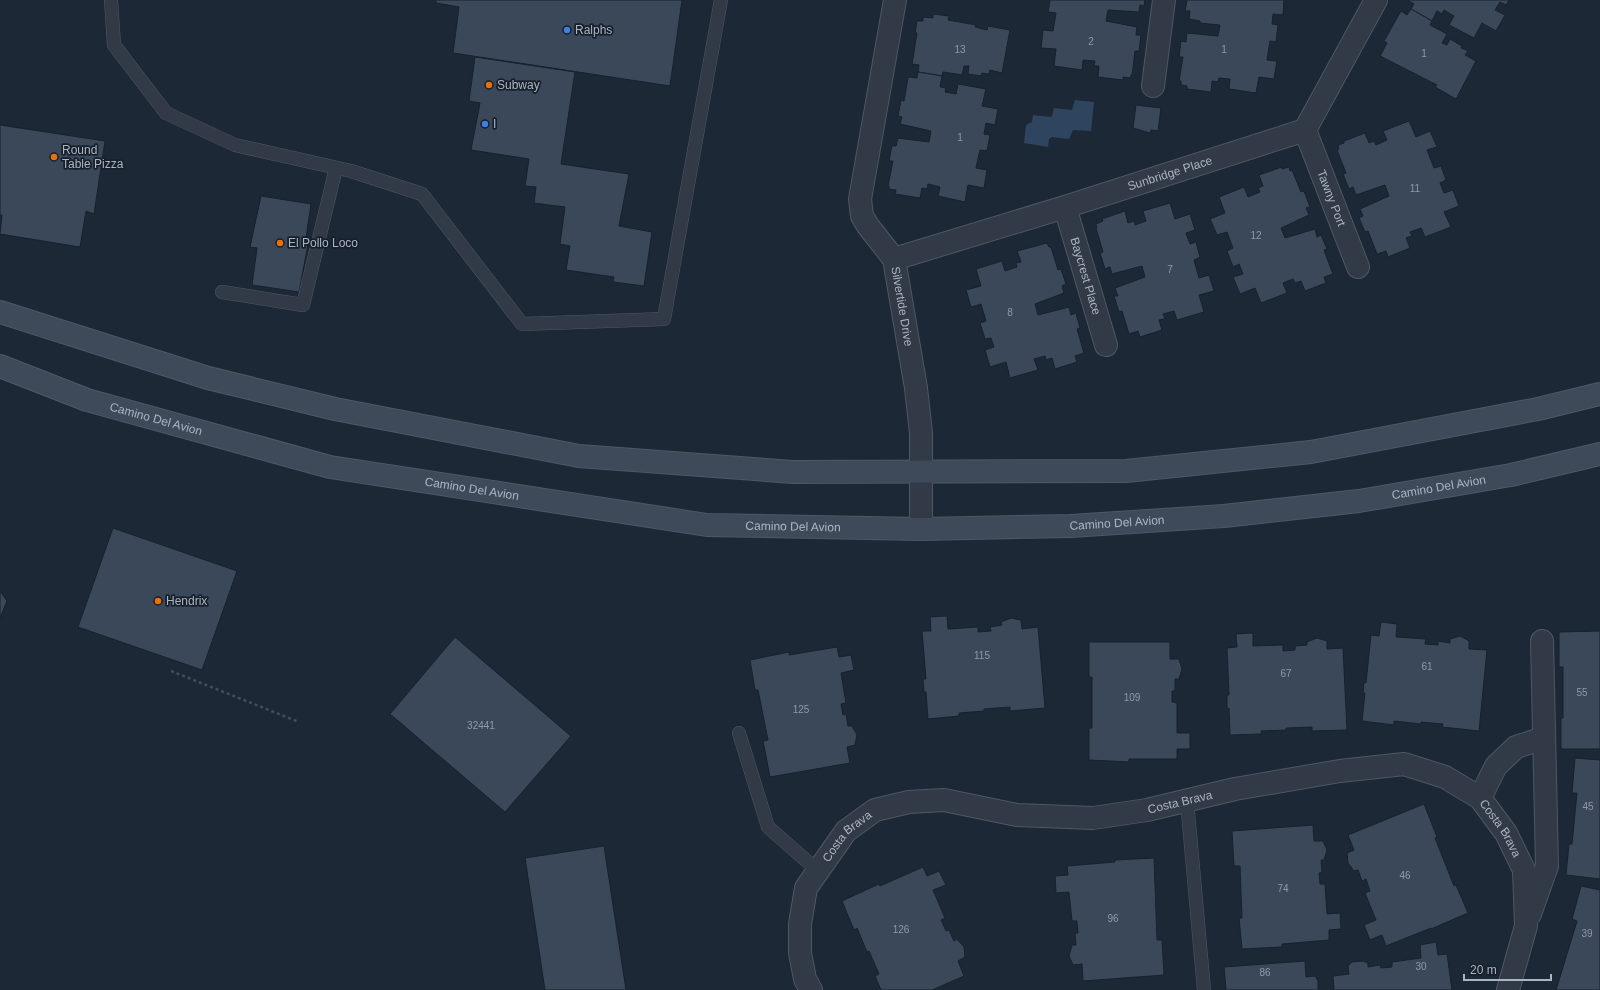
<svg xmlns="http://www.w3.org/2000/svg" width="1600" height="990" viewBox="0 0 1600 990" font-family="Helvetica,sans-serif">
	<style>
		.water { fill: #2f445f }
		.building { fill: #3b4859; stroke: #18212d }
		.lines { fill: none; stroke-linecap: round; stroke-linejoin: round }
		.lane-casing { stroke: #4e5865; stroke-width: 14 }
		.street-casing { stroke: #4e5865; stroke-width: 24 }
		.secondary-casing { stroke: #4e5865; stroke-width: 24 }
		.path { stroke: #3d5254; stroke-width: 2.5; stroke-dasharray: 3 3; stroke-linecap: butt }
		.lane { stroke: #313a46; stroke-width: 13 }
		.street { stroke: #313a46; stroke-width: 22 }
		.secondary { stroke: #3e495a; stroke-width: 22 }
		.shop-dot { fill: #3f7fe0; stroke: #171f2a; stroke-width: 1.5 }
		.food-dot { fill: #e8710a; stroke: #171f2a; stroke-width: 1.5 }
		.labels { text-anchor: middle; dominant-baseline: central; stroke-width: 3.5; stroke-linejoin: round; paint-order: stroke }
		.number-label { font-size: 10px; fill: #8e9aa9 }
		.poi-label { font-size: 12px; fill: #aab5c4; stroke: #171f2a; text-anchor: start }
		.street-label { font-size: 12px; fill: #aab5c4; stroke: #171f2a }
	</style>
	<rect width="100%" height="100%" fill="#1d2836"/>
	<!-- water -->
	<path class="water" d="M1075,100L1094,102L1091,131L1073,130L1069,139L1052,137L1049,139L1048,147L1024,143L1026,125L1032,122L1033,115L1050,117L1052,116L1054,108L1072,110Z"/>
	<!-- building -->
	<g class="building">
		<path d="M436,0H682L670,86L453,53L459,7L436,3Z"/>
		<path d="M1050,0H1145L1144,6L1140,5L1139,12L1108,10L1106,21L1137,27L1136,35H1141L1139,51H1135L1132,75H1131L1130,78L1123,77V80L1098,77L1099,66H1094L1095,61L1083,60L1082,70L1054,66L1056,49L1041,48L1043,30L1053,31L1056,13L1048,12Z"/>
		<path d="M1187,0H1284L1283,15L1273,14L1272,24L1278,25L1276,42L1270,41L1267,60L1277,61L1274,79L1259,77L1256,93L1229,89L1230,79L1219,78L1218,82L1212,81L1211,92L1187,89V86L1181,85V81H1179L1183,57H1179L1181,41L1186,42L1187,33L1218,36L1220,25L1200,23V21L1189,19L1190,11H1185Z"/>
		<path d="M1407,0H1509L1506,5L1500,2L1495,10L1505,15L1496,31L1482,23L1474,38L1449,25L1454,16L1444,10L1442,14L1437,11L1432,21L1411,9L1414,4Z"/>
		<path d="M1411,9L1432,21L1430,25L1447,34L1442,43L1447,45L1450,39L1462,46L1461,48L1468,51L1465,55L1476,61L1456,99L1435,87L1437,85L1380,56L1387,43L1384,41L1401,11L1407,15Z"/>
		<path d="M933,14L949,16L948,20L976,25L975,27L987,30L988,26L1010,30L1002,73L990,70L989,74L982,73L981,76L968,74L969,66H964L962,75L943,72L942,76L918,72L919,65L912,64L917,33H915L917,21H923V17L933,18Z"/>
		<path d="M475,57L575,72L561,164L629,174L619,226L652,232L644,286L613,282L614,277L566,270L570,246L560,244L565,207L534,203L536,187L525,186L529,159L471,150L480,103L469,101Z"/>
		<path d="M918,72L942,76L940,87L946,88L945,92L956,94L958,84L986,89L982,106L998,109L995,125L986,123L984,134L990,135L987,151L980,150L976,168L987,170L984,188L968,185L965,202L938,196L940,187L928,184L927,189L922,188L920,198L895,194L896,190L889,189V186H888L893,161H889L892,146H896L898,138L929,142L931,131L900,124L902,117L898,116L901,100L904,101L908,77L917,78Z"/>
		<path d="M1136,105L1161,108L1158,131L1151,130L1150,133L1133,128Z"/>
		<path d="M1409,121L1416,137L1430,131L1437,147L1427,150L1434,168L1441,166L1446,180L1440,183L1444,193L1453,190L1459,206L1444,212L1451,227L1425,237L1421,228L1410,232L1412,236L1406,238L1410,248L1388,257L1386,251L1377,254L1368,231L1365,232L1359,218L1363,216L1360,209L1389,196L1385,185L1356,195L1353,187L1349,189L1343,174L1346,173L1337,150L1339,149L1338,145L1344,143V141L1365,133L1369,143L1374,141L1376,145L1387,140L1383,131Z"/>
		<path d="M0,125L105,141L94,214L86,211L80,247L0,234L2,215H0Z"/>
		<path d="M1282,167V169L1289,167L1290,171L1292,170L1301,192L1304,191L1310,207L1306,208L1309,215L1281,228L1285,238L1315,229L1317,237L1321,235L1327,249L1324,250L1333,274L1324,277L1326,283L1305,291L1301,281L1295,283L1293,279L1283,283L1287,293L1261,303L1255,288L1240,294L1233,277L1243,274L1239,264L1233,267L1227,251L1233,248L1227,232L1217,235L1210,219L1225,213L1219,197L1244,187L1248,197L1260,192L1258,188L1263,186L1259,175Z"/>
		<path d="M261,196L311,204L306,238L309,239L299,292L252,285L257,248L250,247Z"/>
		<path d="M1170,203L1175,219L1190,214L1195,230L1186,233L1190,244L1196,242L1200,257L1194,260L1199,278L1209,275L1214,291L1199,295L1204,312L1177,320L1174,311L1163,314L1165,319L1159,320L1162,330L1140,337L1138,331L1129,334L1122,311L1119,312L1114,296H1118L1115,288L1145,277L1142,266L1112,274L1110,267L1105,269L1100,253L1103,252L1096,228H1097L1096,224L1103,221L1102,219L1125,211L1128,223L1134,221L1135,225L1146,221L1143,211Z"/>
		<path d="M1047,243L1049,247H1051L1058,270L1061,269L1066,284L1062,286L1064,293L1035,304L1038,315L1069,307L1071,315L1076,313L1080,328L1077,329L1084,353L1075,356L1077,362L1055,369L1052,358L1046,360L1045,356L1034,359L1038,370L1010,378L1006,362L990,367L985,350L994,347L991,338L985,339L980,323L986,321L981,304L971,307L966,290L981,286L976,269L1002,261L1005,271L1017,267L1016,263L1021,262L1017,251Z"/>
		<path d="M113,528L237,571L202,670L78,627Z"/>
		<path d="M0,591L7,601L0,618Z"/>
		<path d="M947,616L948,629L978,627V632L991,631L990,627L1002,625L1001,622L1011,618L1021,620L1022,629L1038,627L1045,708L1010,711V707L984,709V711L959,713V716L928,719L926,692H924L923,679H926L922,631H931L930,617Z"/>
		<path d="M1381,622L1397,624L1396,637L1426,639L1425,644L1438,645V641L1450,643V639L1460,636L1469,641V649L1487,650L1479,731L1442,727L1443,724L1421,722V724L1394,721V725L1362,721L1365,693H1363L1364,682L1366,683L1371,635L1379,636Z"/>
		<path d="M1600,631V749H1561V718H1563V667H1559V632Z"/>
		<path d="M1253,633V646L1283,645V651L1295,650V646L1307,645V642L1317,638L1327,641V649L1343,648L1347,730L1312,731V727L1286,728V730L1261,731L1262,734L1230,735L1229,708L1227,709V695H1229L1227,648L1237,647L1236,634Z"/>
		<path d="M455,637L571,736L505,812L390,714Z"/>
		<path d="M1089,642H1170V659H1179L1182,669L1179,679H1175V691H1172V702L1177,703V733H1190V749H1177V759H1129V762L1089,760V728H1092V677H1089Z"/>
		<path d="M837,647L839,657L851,655L854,670L841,673L846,703L841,704L843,715L846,714L848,726H852L857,735L855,745L847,747L850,763L770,777L763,741L768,740L758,690H755L750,660L789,652V655Z"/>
		<path d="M1575,758L1600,760V879L1566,875L1569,844H1572L1577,793H1572Z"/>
		<path d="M1424,804L1437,837L1435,838L1454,886L1456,885L1468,913L1431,929V928L1386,946L1382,935L1370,940L1364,925L1376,920L1365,893L1370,891L1366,879L1362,881L1358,870L1354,871L1348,863L1347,853L1354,850L1348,835Z"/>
		<path d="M1313,825L1314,841H1323L1327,850L1324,860H1321L1322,872L1319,873L1320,884H1325L1327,914L1340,913L1341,929L1329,930V940L1282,944V947L1242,949L1239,918H1242L1240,866H1234L1232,831Z"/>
		<path d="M604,846L626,990H545L525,858Z"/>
		<path d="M1154,858L1157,940H1162L1164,975L1083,981L1082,964L1073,965L1069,956L1072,945H1076L1075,933H1078L1077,921H1072L1069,892L1056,893L1055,876L1068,875L1067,866L1115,862V860Z"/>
		<path d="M923,867L927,876L939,871L946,885L933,890L945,918L941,920L946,931L949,930L954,941L957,939L964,947L965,957L958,961L964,976L932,990H881L875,976L879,974L869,951L867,952L857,928L854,930L842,901L879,884L880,886Z"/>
		<path d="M1581,886L1600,890V990H1556L1577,921L1572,919Z"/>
		<path d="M1436,942L1438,955L1447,954L1452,990H1334L1333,976L1349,974L1348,966L1352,962L1363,961L1368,963V967L1380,965L1381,968L1392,967V962L1421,958L1420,945Z"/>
		<path d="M1305,961L1306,977L1315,976L1318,981V990H1226L1224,967Z"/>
	</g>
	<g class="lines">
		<!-- lane casing -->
		<g class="lane-casing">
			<g id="lane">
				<path d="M111,0L114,45L166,113L235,145L351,171L422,194L522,324L664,319L721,0"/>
				<path d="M222,292L303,305L336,168"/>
				<path d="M739,733L768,827L817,870"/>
				<path d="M1187,801L1204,990"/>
			</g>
		</g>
		<!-- street casing -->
		<g class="street-casing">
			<g id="street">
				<path id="s1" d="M895,0L860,199L862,216L868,226L894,259L916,388L921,433V529"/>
				<path d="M1153,86L1164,0"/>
				<path id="s2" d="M1305,130L1358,267"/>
				<path id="s3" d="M1065,207L1106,345"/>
				<path id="s4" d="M894,259L1065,207L1305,130L1376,0"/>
				<path d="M1480,798L1496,766L1516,747L1544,738"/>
				<path d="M1530,914L1547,866L1542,641"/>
				<path id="s5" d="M811,990L805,979L800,953V924L806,888L846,831L875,810L909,802L944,800L1017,815L1093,818L1147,810L1235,789L1340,771L1404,764L1445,777L1480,798L1506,833L1524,870L1526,926L1508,990"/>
			</g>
		</g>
		<!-- secondary casing -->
		<g class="secondary-casing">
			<g id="secondary">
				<path d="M0,312L208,378L335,409L579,456L793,472L1126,471L1311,452L1538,409L1600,394"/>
				<path id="s6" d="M0,366L87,400L330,467L707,525L921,529L1071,526L1224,516L1359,501L1511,475L1600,454"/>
			</g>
		</g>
		<!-- path -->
		<path class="path" d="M171,671L299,722"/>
		<!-- lane -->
		<use href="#lane" class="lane"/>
		<!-- street -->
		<use href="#street" class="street"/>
		<!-- secondary -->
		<use href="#secondary" class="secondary"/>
	</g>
	<!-- markers -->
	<g class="shop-dot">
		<circle cx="567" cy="30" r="4"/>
		<circle cx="485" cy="124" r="4"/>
	</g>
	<g class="food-dot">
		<circle cx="489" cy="85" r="4"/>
		<circle cx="54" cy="157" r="4"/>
		<circle cx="280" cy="243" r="4"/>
		<circle cx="158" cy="601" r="4"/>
	</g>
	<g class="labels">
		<!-- number labels -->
		<g class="number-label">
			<text x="1091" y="41">2</text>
			<text x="960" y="49">13</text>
			<text x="1224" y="49">1</text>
			<text x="1424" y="53">1</text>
			<text x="960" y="137">1</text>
			<text x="1415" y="188">11</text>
			<text x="1256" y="235">12</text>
			<text x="1170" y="269">7</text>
			<text x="1010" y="312">8</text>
			<text x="982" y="655">115</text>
			<text x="1427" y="666">61</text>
			<text x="1286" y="673">67</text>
			<text x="1582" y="692">55</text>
			<text x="1132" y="697">109</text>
			<text x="801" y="709">125</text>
			<text x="481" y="725">32441</text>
			<text x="1588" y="806">45</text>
			<text x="1405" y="875">46</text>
			<text x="1283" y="888">74</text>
			<text x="1113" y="918">96</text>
			<text x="901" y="929">126</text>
			<text x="1587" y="933">39</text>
			<text x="1421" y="966">30</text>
			<text x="1265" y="972">86</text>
		</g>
		<!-- poi labels -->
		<g class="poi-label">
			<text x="575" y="30">Ralphs</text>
			<text x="497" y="85">Subway</text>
			<text x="493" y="124">I</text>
			<text x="62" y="150">Round<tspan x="62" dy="14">Table Pizza</tspan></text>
			<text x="288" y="243">El Pollo Loco</text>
			<text x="166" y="601">Hendrix</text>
		</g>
		<!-- street labels -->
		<g class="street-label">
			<text stroke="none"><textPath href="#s4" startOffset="289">Sunbridge Place</textPath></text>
			<text stroke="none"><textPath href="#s2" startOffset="73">Tawny Port</textPath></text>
			<text stroke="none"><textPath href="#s3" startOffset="72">Baycrest Place</textPath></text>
			<text stroke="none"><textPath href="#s1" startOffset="321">Silvertide Drive</textPath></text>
			<text stroke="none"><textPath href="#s6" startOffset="165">Camino Del Avion</textPath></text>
			<text stroke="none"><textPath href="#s6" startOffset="1461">Camino Del Avion</textPath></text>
			<text stroke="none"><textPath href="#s6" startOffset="489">Camino Del Avion</textPath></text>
			<text stroke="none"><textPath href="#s6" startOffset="1137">Camino Del Avion</textPath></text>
			<text stroke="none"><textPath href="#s6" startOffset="813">Camino Del Avion</textPath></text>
			<text stroke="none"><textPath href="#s5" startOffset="519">Costa Brava</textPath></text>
			<text stroke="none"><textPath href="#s5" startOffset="867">Costa Brava</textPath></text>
			<text stroke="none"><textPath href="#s5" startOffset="171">Costa Brava</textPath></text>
		</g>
	</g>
	<!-- scale -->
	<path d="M1464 974v6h87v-6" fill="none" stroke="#aab5c4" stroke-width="2"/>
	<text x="1470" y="974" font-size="12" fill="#aab5c4" stroke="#171f2a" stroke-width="3" paint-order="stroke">20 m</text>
</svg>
